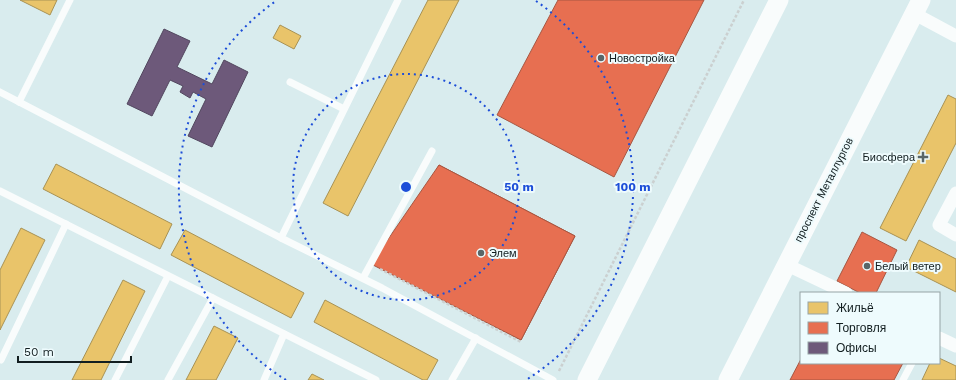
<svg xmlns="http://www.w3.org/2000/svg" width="956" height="380" viewBox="0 0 956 380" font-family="'Work Sans',sans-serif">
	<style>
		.homes { fill: #e9c46a; stroke: #a89254 }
		.shops { fill: #e76f51; stroke: #a75742 }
		.offices { fill: #6d597a; stroke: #52475f }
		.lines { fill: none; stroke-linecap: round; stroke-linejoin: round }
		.path { stroke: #cbd0d0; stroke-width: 2.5; stroke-dasharray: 3 2; stroke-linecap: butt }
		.service { stroke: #f9fcfc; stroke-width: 7 }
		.minor { stroke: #f9fcfc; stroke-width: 13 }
		.secondary { stroke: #f9fcfc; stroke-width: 19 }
		.ring { fill: none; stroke: #1d4ed8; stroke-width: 2; stroke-dasharray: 2 4 }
		.poi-dot { fill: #586668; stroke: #eefbfd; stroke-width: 1.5 }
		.labels { text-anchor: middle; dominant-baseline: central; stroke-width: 4; stroke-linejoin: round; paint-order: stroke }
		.poi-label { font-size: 11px; fill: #121e20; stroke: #eefbfd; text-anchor: start }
		.street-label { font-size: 11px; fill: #121e20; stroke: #eefbfd }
		.centre { fill: #1d4ed8; stroke: #eefbfd; stroke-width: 2 }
		.ring-label { font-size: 12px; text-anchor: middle; font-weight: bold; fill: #1d4ed8; stroke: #eefbfd; stroke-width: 4; stroke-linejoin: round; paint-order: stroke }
	</style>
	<rect width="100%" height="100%" fill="#d9ecee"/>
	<!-- homes -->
	<g class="homes">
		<path d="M20,0H57L50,15Z"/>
		<path d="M428,0H459L348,216L323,203Z"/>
		<path d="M280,25L301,36L294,49L273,38Z"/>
		<path d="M948,95L956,99V143L906,241L880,228Z"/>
		<path d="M56,164L172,224L160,249L43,189Z"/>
		<path d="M21,228L45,240L0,330V270Z"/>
		<path d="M185,230L304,293L291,318L171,255Z"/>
		<path d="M919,240L956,259V292L906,267Z"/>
		<path d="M123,280L145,291L101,380H72Z"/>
		<path d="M325,300L438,360L427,380H423L314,322Z"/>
		<path d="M214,326L238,338L216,380H186Z"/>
		<path d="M939,358L956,366V380H922L930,363H939Z"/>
		<path d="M312,374L324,380H308Z"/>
	</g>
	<!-- shops -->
	<g class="shops">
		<path d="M558,0H704L614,177L497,115Z"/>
		<path d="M439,165L575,236L521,340L387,271Z"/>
		<path d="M439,165L575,236L521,340L371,264Z"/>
		<path d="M862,232L897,250L876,293H860L837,281Z"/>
		<path d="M801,359V363H903L894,380H790Z"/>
	</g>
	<!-- offices -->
	<path class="offices" d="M164,29L190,41L177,67L212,84L224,60L248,72L212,147L188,136L206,99L193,92L190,98L180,92L183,86L170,80L152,116L127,104Z"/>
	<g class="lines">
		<!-- path -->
		<g class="path">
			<path d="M380,269L521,342"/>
			<path d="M559,371L744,0"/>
		</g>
		<!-- service -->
		<g class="service">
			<path d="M398,0L281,238L382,288L553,380"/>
			<path d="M290,82L344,109"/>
			<path d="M0,92L281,238"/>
			<path d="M19,102L70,0"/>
			<path d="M0,191L376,380"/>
			<path d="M363,278L432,151"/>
			<path d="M1,360L66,224"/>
			<path d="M115,380L168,276"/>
			<path d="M168,380L213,298"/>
			<path d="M264,380L284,334"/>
			<path d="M452,380L476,338"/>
			<path d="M903,380L912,363"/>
		</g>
		<!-- minor -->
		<g class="minor">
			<path d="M913,13L956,36"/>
			<path d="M956,193L939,225L956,235"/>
			<path d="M787,265L846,293"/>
			<path d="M939,338L956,346"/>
		</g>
		<!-- secondary -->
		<g class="secondary">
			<path d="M587,380L779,0"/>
			<path d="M728,380L921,0"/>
		</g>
	</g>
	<!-- distance rings -->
	<g class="ring">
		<circle cx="406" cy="187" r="113"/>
		<path d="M286 380A227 227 0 0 1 276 1M536 1A227 227 0 0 1 526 380"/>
	</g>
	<!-- markers -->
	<g class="poi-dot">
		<circle cx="601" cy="58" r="4"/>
		<path d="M921 151h4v4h4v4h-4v4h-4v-4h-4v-4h4z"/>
		<circle cx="481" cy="253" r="4"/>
		<circle cx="867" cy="266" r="4"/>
	</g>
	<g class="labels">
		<!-- poi labels -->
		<g class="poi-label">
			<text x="609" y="58">Новостройка</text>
			<text x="915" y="157" text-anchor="end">Биосфера</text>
			<text x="489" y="253">Элем</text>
			<text x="875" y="266">Белый ветер</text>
		</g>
		<!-- street labels -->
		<g class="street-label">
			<text transform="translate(824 190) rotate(-63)">проспект Металлургов</text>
		</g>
	</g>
	<circle cx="406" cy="187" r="6" class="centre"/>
	<g class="ring-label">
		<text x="519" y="191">50 m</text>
		<text x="633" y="191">100 m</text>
	</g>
	<!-- legend -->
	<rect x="800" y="292" width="140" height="72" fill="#eefbfd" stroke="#96a3a5"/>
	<rect x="808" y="302" width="20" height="12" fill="#e9c46a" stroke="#96a3a5"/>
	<text x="836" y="312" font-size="12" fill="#121e20">Жильё</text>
	<rect x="808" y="322" width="20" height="12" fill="#e76f51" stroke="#96a3a5"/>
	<text x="836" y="332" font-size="12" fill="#121e20">Торговля</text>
	<rect x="808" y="342" width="20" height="12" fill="#6d597a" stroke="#96a3a5"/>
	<text x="836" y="352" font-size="12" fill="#121e20">Офисы</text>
	<!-- scale -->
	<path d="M18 356v6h113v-6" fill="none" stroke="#121e20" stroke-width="2"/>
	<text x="24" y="356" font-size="12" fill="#121e20" stroke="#eefbfd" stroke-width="3" paint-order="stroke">50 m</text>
</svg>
